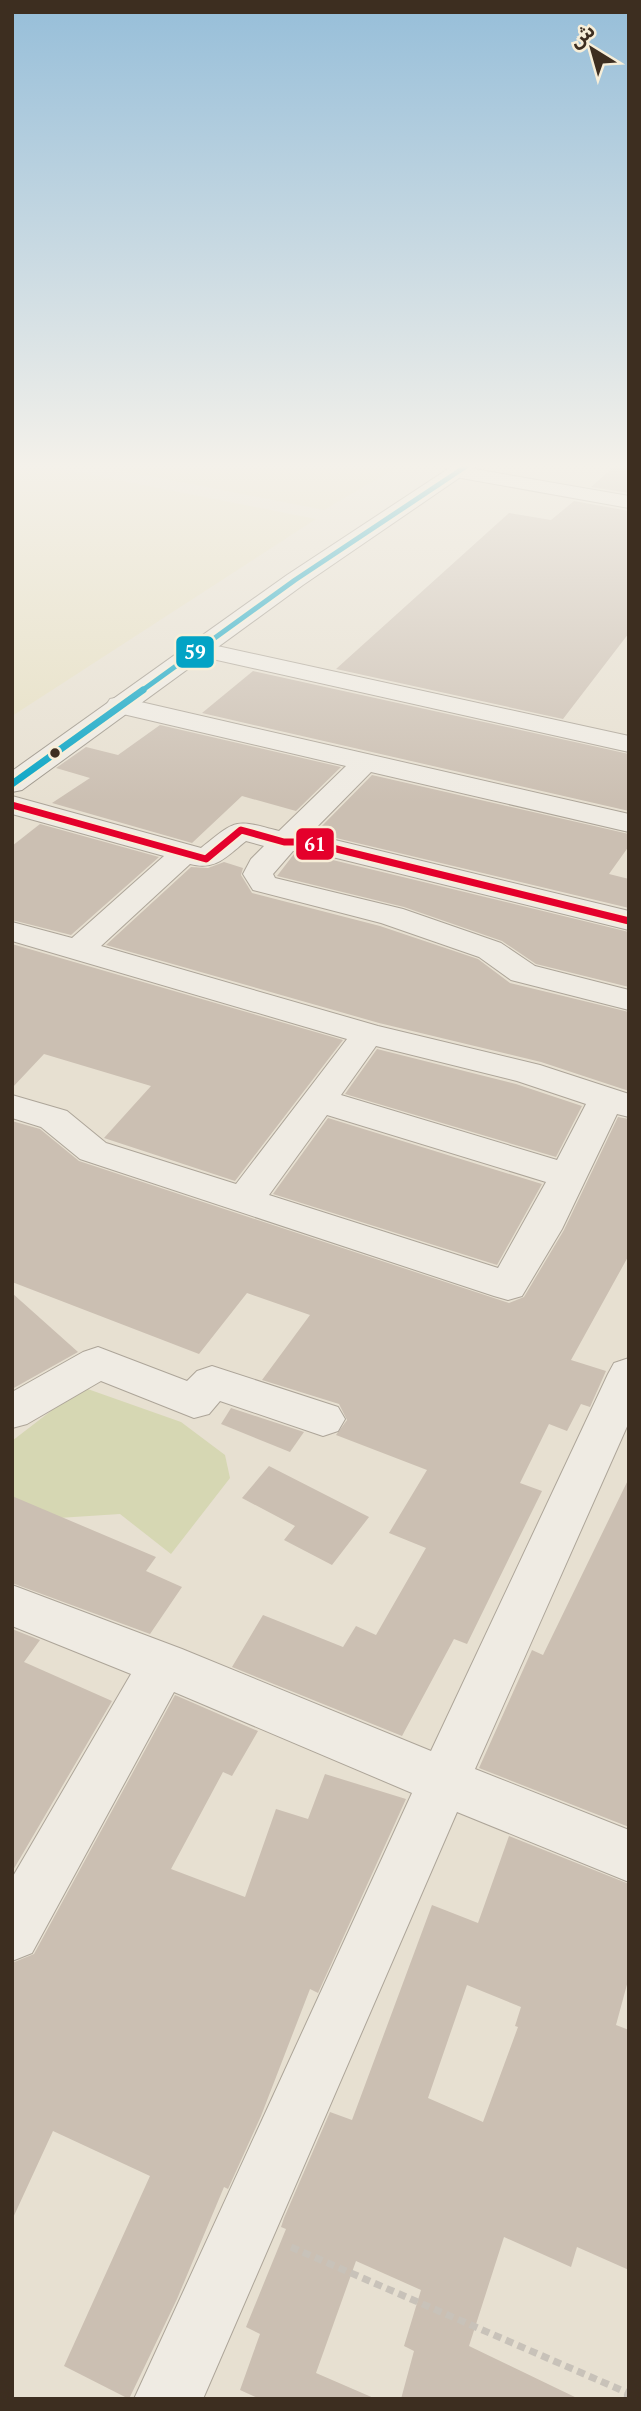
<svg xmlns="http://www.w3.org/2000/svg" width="641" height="2411" viewBox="0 0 641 2411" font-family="'PT Serif','Noto Sans Arabic',serif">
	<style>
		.farmland { fill: #e6dfc2 }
		.green { fill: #d6d7b3 }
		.building { fill: #cbbfb2; fill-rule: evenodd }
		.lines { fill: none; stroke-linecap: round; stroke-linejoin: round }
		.street-casing { stroke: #ada599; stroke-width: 2 }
		.secondary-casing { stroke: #9c958a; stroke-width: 2 }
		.path { stroke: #c8c2b9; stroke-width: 7; stroke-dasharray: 8 5; stroke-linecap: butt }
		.street { fill: #efebe3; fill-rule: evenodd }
		.secondary { fill: #efebe3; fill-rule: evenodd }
		.bus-1-far1-casing { stroke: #f7eed8; stroke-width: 9 }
		.bus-1-casing { stroke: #f7eed8; stroke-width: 11 }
		.bus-2-casing { stroke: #f7eed8; stroke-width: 11 }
		.bus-1-far1 { stroke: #03a3c5; stroke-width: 5 }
		.bus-1 { stroke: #03a3c5; stroke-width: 7 }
		.bus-2 { stroke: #e4002b; stroke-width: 7 }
		.bus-dot { fill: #3d2e20; stroke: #f7eed8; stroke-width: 2.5 }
		.line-badge { stroke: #f7eed8; stroke-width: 2.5 }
		.badge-label { font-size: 19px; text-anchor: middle; font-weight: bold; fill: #fff }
	</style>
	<rect width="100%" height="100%" fill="#e7e0d1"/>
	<!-- farmland -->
	<g class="farmland">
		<path d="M12,465H42L316,519L12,716Z"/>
		<path d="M93,465H401L324,510Z"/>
	</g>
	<!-- green -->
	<path class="green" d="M82,1387L181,1422L225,1455L230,1478L171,1554L120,1514L12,1521V1441Z"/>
	<!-- building -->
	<g class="building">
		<path d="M616,465H629V493L591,487Z"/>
		<path d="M574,501L629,511V633L563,719L336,669L509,513L551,520Z"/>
		<path d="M253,671L629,754V811L202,713Z"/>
		<path d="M160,725L341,767L296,811L242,796L192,843L52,803L90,778L56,768L86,747L118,755Z"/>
		<path d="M372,775L629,834V846L609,874L629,879V908L315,833Z"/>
		<path d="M40,824L159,857L71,935L12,920V846Z"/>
		<path d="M294,854H308L629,932V987L536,964L502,941L404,907L277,876Z"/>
		<path d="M224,862L243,868L241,875L252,893L380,926L478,959L510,983L629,1012V1091L541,1062L379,1023L106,945L191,867L208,868Z"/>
		<path d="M12,944L343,1040L235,1181L104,1138L151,1086L44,1054L12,1088Z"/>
		<path d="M377,1049L516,1084L582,1106L556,1157L345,1094Z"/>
		<path d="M618,1117L629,1119V1255L571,1360L606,1371L590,1407L581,1404L567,1431L549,1424L520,1483L542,1491L467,1644L454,1639L402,1736L232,1667L263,1615L343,1647L356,1626L376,1635L426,1548L389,1533L427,1470L336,1435L347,1420L339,1404L262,1380L310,1315L247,1293L199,1354L12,1282V1121L40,1129L79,1161L509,1303L524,1297L564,1230Z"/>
		<path d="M328,1118L542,1184L497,1265L273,1194Z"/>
		<path d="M12,1293L78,1352L12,1389Z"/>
		<path d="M231,1408L304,1432L290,1452L221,1424Z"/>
		<path d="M269,1466L369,1517L332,1565L284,1540L295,1526L242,1498Z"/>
		<path d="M629,1478V1827L479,1768L532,1650L543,1655Z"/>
		<path d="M12,1496L156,1557L146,1571L182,1587L150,1634L12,1583Z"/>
		<path d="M12,1629L40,1640L24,1662L112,1701L12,1872Z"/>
		<path d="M175,1695L258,1731L232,1776L223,1772L171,1869L245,1897L276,1809L308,1819L325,1774L406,1799L318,1993L310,1989L261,2116L228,2189L224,2187L177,2299L129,2399L64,2366L150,2176L53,2131L12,2220V1963L34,1954Z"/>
		<path d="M509,1836L629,1884V1977L616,2025L629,2030V2270L577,2247L571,2267L504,2237L469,2346L579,2399H401L414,2351L404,2346L421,2290L356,2261L316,2373L376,2399H260L240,2390L260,2334L246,2327L286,2229L281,2227L284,2218L330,2112L352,2120L432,1905L478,1923ZM467,1985L521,2007L515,2026L518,2027L483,2122L428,2098Z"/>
	</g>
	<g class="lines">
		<!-- street casing -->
		<g class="street-casing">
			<g id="street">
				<path d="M457,466L629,496V508L450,476L447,472L450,468Z"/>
				<path d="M199,642L629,736V752L190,654L187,649L190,644Z"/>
				<path d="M119,697L629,814V832L371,772L310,834L629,911V930L308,851H293L273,874L275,878L403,909L501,943L535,966L629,990V1010L511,980L479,957L381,923L253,890L243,874L251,859L264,846L246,841C227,856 216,871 190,864L101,946L378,1026L540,1065L629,1094V1117L617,1114L562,1229L522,1296L508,1300L494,1296L80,1159L41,1127L12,1118V1095L67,1111L106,1143L236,1184L347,1039L12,941V922L72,938L164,856L12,814V796L201,848C237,819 234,819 279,831L346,766L110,711L106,705L110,699ZM376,1046L517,1081L586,1104L557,1160L341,1095ZM327,1115L546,1182L498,1268L269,1195Z"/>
				<path d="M98,1347L187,1381L197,1371L212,1366L338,1407L345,1419L338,1431L323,1436L220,1401L209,1414L194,1418L101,1381L27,1424L12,1428V1392L83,1352Z"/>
				<path d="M629,1358V1422L475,1769L629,1830V1882L457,1812L203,2399H134L412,1793L174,1692L32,1953L12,1961V1878L131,1674L12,1626V1585L182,1649L431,1751L608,1374L614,1363Z"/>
			</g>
		</g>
		<!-- secondary casing -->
		<g class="secondary-casing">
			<path id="secondary" d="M454,465H478L303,585L22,790L12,792V771L287,575Z"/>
		</g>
		<!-- path -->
		<path class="path" d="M291,2247L628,2393L627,2399"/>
		<!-- street -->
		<use href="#street" class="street"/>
		<!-- secondary -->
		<use href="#secondary" class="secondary"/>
		<!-- bus-1-far1 casing -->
		<g class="bus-1-far1-casing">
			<path id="bus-1-far1" d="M140,692L295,580L468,465"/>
		</g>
		<!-- bus-1 casing -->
		<g class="bus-1-casing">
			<path id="bus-1" d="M12,784L143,690"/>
		</g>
		<!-- bus-2 casing -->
		<g class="bus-2-casing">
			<path id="bus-2" d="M12,805L206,859L241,830L284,842H308L629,921"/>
		</g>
		<!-- bus-1-far1 -->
		<use href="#bus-1-far1" class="bus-1-far1"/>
		<!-- bus-1 -->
		<use href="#bus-1" class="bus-1"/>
		<!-- bus-2 -->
		<use href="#bus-2" class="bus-2"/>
	</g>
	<!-- sky -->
	<linearGradient id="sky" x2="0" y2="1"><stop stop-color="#96bed9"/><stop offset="0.58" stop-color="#f4f1ea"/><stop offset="1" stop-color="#f4f1ea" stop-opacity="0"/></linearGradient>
	<rect width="641" height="803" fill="url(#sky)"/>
	<!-- markers -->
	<circle class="bus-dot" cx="55" cy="753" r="6"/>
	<g class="line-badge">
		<rect x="175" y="635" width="40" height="34" rx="7" fill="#03a3c5"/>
		<rect x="295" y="827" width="40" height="34" rx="7" fill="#e4002b"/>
	</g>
	<g class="badge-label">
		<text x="195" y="659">59</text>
		<text x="315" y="851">61</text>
	</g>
	<!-- border -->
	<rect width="641" height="2411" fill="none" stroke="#3d2e20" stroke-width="28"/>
	<!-- north arrow -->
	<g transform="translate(592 49) rotate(323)" stroke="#f7eed8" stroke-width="5" paint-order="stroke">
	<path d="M0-5L12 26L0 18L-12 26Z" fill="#3d2e20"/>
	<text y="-10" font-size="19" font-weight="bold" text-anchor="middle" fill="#3d2e20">ش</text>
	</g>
</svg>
